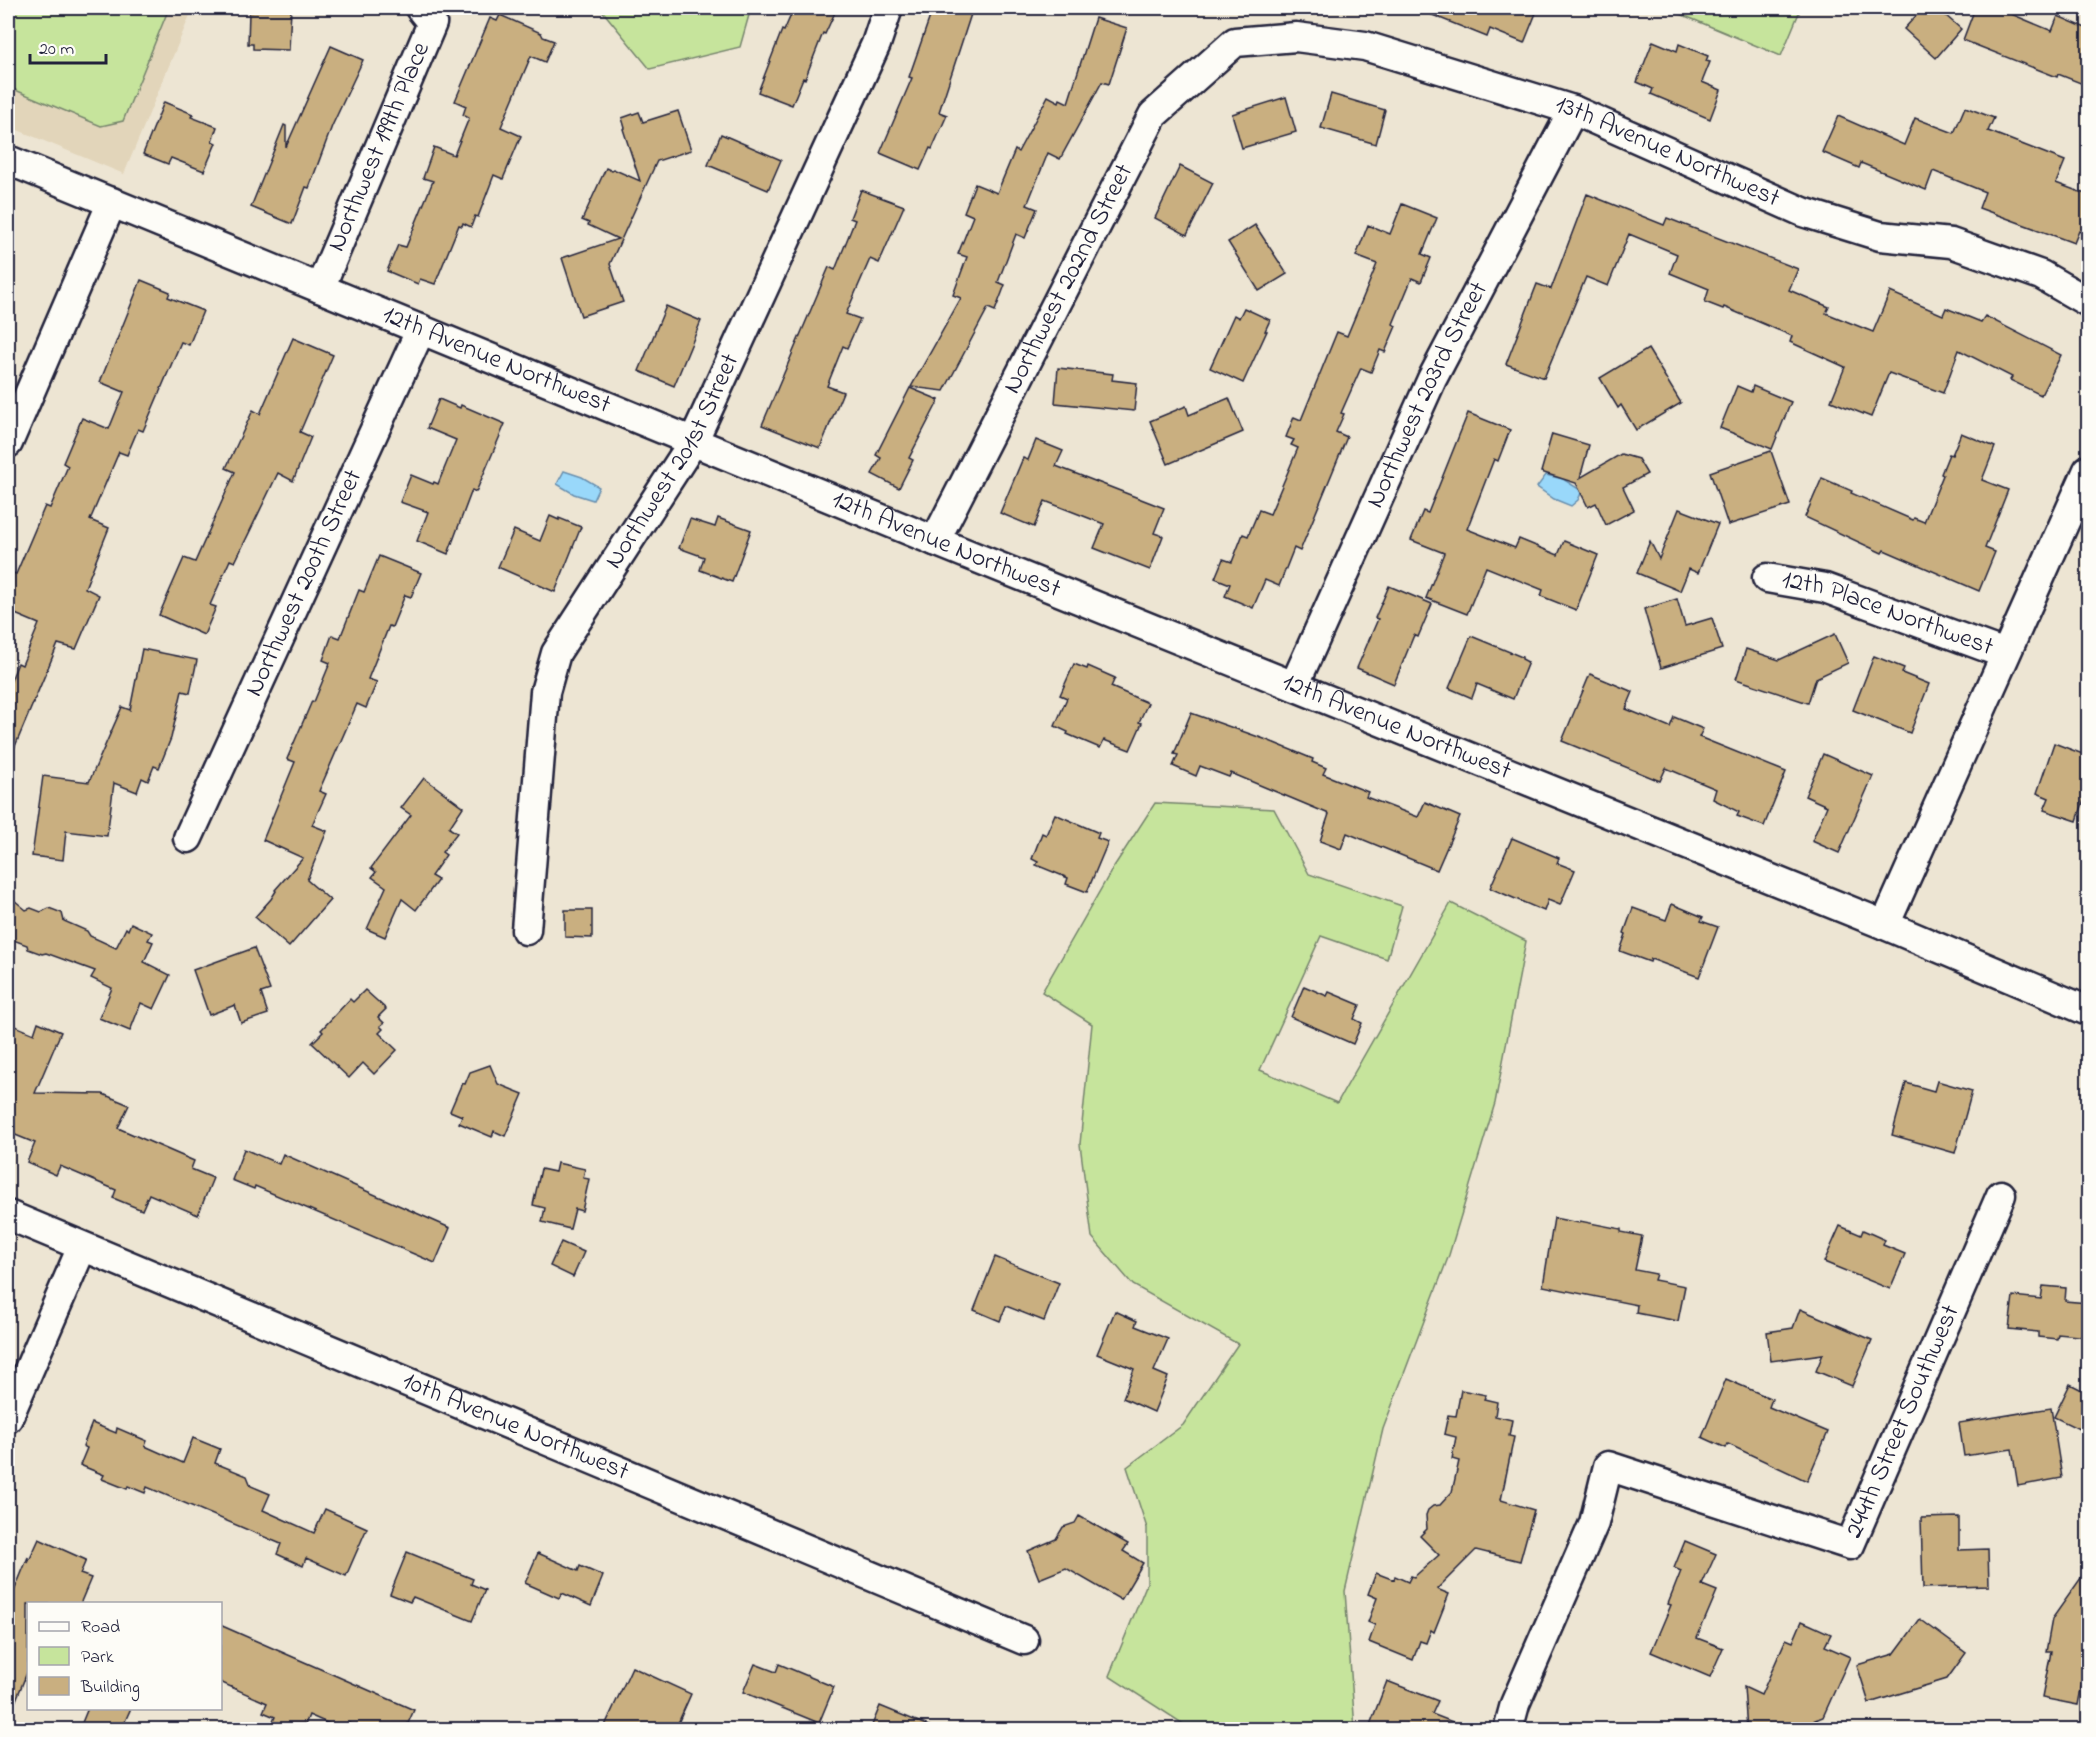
<svg xmlns="http://www.w3.org/2000/svg" width="2096" height="1737" viewBox="0 0 2096 1737" font-family="'Indie Flower',sans-serif">
	<style>
		.built { fill: #e2d5ba }
		.green { fill: #c6e49c; stroke: #74836c; stroke-width: 1.5 }
		.water { fill: #99d8fa; stroke: #698fae; stroke-width: 1.5 }
		.building { fill: #c9af80; stroke: #22223b; stroke-width: 1.5 }
		.lines { fill: none; stroke-linecap: round; stroke-linejoin: round }
		.minor-casing { stroke: #22223b; stroke-width: 33 }
		.minor { stroke: #fdfcf7; stroke-width: 28 }
		.labels { text-anchor: middle; dominant-baseline: central; stroke-width: 4.5; stroke-linejoin: round; paint-order: stroke }
		.street-label { font-size: 26px; fill: #22223b; stroke: #fdfcf7 }
	</style>
	<rect width="100%" height="100%" fill="#ede5d3"/>
	<filter id="ink" filterUnits="userSpaceOnUse"><feTurbulence type="fractalNoise" baseFrequency=".0167" numOctaves="2"/><feDisplacementMap in="SourceGraphic" scale="12" xChannelSelector="R" yChannelSelector="G"/><feConvolveMatrix kernelMatrix="1 2 1 2 8 2 1 2 1" color-interpolation-filters="sRGB"/></filter>
	<g filter="url(#ink)">
		<!-- built -->
		<path class="built" d="M8,8H193L124,174L8,126Z"/>
		<!-- green -->
		<g class="green">
			<path d="M8,8H169L123,121L101,126L8,87Z"/>
			<path d="M600,8H751L740,47L650,69Z"/>
			<path d="M1666,8H1801L1781,56Z"/>
			<path d="M1155,803L1274,809L1309,874L1402,906L1387,959L1321,936L1260,1070L1337,1103L1451,903L1526,941L1495,1103L1449,1255L1383,1429L1345,1591L1355,1729H1191L1109,1676L1147,1583V1528L1127,1467L1183,1425L1238,1344L1133,1285L1092,1237L1080,1144L1092,1024L1042,992L1113,868Z"/>
		</g>
		<!-- water -->
		<g class="water">
			<path d="M564,471L582,477L599,487L593,500L574,494L557,484Z"/>
			<path d="M1546,475L1563,479L1582,491L1578,500L1571,506L1554,499L1537,487Z"/>
		</g>
		<!-- building -->
		<g class="building">
			<path d="M252,8H291L289,50L253,49V44H248L249,12H252Z"/>
			<path d="M794,8H837L825,34L823,33L805,79L803,78L792,105L758,92L782,30L784,31Z"/>
			<path d="M933,8H973L939,112L947,115L932,149L930,148L920,170L880,153L912,78L909,77Z"/>
			<path d="M1415,8H1538L1524,43L1490,29L1487,37Z"/>
			<path d="M1923,8H1937L1961,29L1936,58L1904,29Z"/>
			<path d="M1975,8H1997L2052,31L2058,16L2088,29V86L2058,74L2057,77L1963,40Z"/>
			<path d="M500,15L541,33L543,37L554,41L545,62L531,56L501,127L521,136L503,179L494,175L478,217L475,216L471,227L463,223L462,226L459,225L435,284L420,279L418,284L387,271L398,245L406,247L433,181L423,178L434,147L454,155L469,118L463,115L466,106L455,101L490,18L497,21Z"/>
			<path d="M1095,18L1127,28L1109,84L1102,82L1060,159L1048,153L1027,205L1037,209L1025,238L1016,234L998,282L1005,285L995,311L988,308L944,391L911,387L961,298L953,295L967,257L958,254L973,216L964,212L975,184L997,193L1015,150L1018,152L1048,96L1059,102L1060,99L1068,103Z"/>
			<path d="M1653,41L1677,51L1679,44L1708,56L1706,61L1710,62L1702,82L1721,90L1710,119L1651,94L1653,89L1637,82Z"/>
			<path d="M331,46L363,60L332,126L309,188L306,187L292,224L251,207L284,125L286,126V147Z"/>
			<path d="M1331,94L1385,110L1376,144L1321,128Z"/>
			<path d="M1286,97L1296,132L1242,148L1232,114Z"/>
			<path d="M164,102L193,114L191,117L217,127L212,141L216,143L204,171L171,158L168,164L143,154Z"/>
			<path d="M1965,107L1994,118L1988,131L2065,161L2056,183L2088,195V235L2079,231L2074,243L1979,208L1985,192L1933,171L1926,190L1861,163L1859,168L1822,152L1838,116L1904,145L1915,118L1954,133Z"/>
			<path d="M678,111L691,150L657,161L610,264L623,302L581,316L562,258L618,239L588,225L589,223L582,220L606,168L612,171L613,169L640,181L623,129L625,128L622,118L639,112L643,122Z"/>
			<path d="M721,134L781,160L768,190L708,165Z"/>
			<path d="M1180,166L1213,183L1187,235L1155,218Z"/>
			<path d="M861,190L904,206L879,263L870,259L846,314L860,319L847,348L843,346L827,386L843,392L820,448L762,425L829,267L835,270L855,220L850,218Z"/>
			<path d="M1587,194L1664,225L1667,218L1798,269L1789,290L1829,307L1826,313L1873,332L1890,292L1943,315L1946,308L1981,322L1985,316L2061,355L2041,395L2010,380L2012,377L1959,350L1943,393L1889,373L1871,417L1831,401L1845,367L1790,342L1792,336L1724,307L1723,309L1705,302L1709,289L1670,273L1677,254L1629,234L1608,286L1586,277L1544,378L1506,364L1537,284L1551,289Z"/>
			<path d="M1402,204L1437,218L1422,254L1431,258L1421,282L1412,278L1393,324L1396,326L1385,352L1380,350L1371,372L1361,368L1341,413L1344,414L1336,432L1347,437L1300,551L1294,548L1279,586L1265,580L1253,608L1225,596L1230,584L1215,578L1223,559L1232,562L1243,534L1248,536L1259,510L1270,514L1298,448L1291,445L1294,440L1286,437L1294,417L1301,420L1337,332L1347,336L1377,264L1356,256L1368,225L1390,234Z"/>
			<path d="M1255,225L1287,274L1259,291L1228,242Z"/>
			<path d="M141,280L170,292L168,297L203,311L189,345L181,342L143,431L138,429L127,455L119,452L90,520L109,528L85,588L99,595L76,649L58,644L8,763V688L18,663L22,665L39,624L8,611V587L13,573L16,574L45,506L50,508L68,466L63,463L82,418L109,429L124,392L100,382Z"/>
			<path d="M666,306L701,321L674,386L639,371Z"/>
			<path d="M1244,308L1270,320L1265,331H1267L1243,383L1210,368L1234,315L1239,318Z"/>
			<path d="M293,338L333,355L300,432L311,437L293,481L278,473L235,562L230,560L210,605L216,607L204,635L159,615L184,558L195,562L235,472L226,468L253,410L260,414Z"/>
			<path d="M1648,349L1681,403L1636,430L1621,405L1618,408L1600,378Z"/>
			<path d="M1058,368L1113,374L1112,380L1137,383L1134,411L1055,403Z"/>
			<path d="M1737,386L1751,392L1753,386L1791,402L1772,449L1720,428Z"/>
			<path d="M910,388L939,400L909,458L913,460L899,488L872,474L881,458L876,455Z"/>
			<path d="M1229,398L1243,432L1168,464L1150,421L1186,406L1189,415Z"/>
			<path d="M439,399L460,408L461,405L505,424L476,492L472,490L448,554L417,541L428,512L400,502L411,475L433,484L434,482L438,484L456,440L427,428Z"/>
			<path d="M1468,413L1510,430L1498,461L1494,459L1467,529L1515,548L1519,539L1558,555L1564,541L1598,555L1576,610L1541,596L1543,590L1486,567L1467,614L1426,598L1444,553L1411,540L1423,511L1428,513Z"/>
			<path d="M1961,433L1995,447L1982,480L2008,490L1985,548L1995,552L1979,591L1884,550L1882,553L1805,517L1822,478L1852,491L1851,493L1913,520L1914,518L1924,522L1943,475L1941,474L1949,454L1952,455Z"/>
			<path d="M1552,434L1589,445L1580,478L1621,454L1638,459L1647,474L1623,487L1634,510L1606,525L1596,503L1588,507L1576,483L1541,472Z"/>
			<path d="M1036,440L1063,451L1056,466L1164,508L1154,533L1163,536L1150,570L1094,548L1104,524L1045,501L1034,527L1000,513L1023,458L1028,460Z"/>
			<path d="M1771,451L1790,505L1728,525L1710,472Z"/>
			<path d="M1679,509L1718,524L1698,573L1689,569L1680,591L1637,573L1650,541L1659,559Z"/>
			<path d="M550,516L559,520V518L581,527L555,592L498,567L514,530L540,541Z"/>
			<path d="M718,518L751,530L732,582L700,570L704,557L679,548L690,519L715,527Z"/>
			<path d="M379,556L421,573L411,597L405,595L392,627L389,626L368,679L377,682L366,708L357,704L319,791L326,794L312,825L327,831L307,880L330,900L289,947L255,917L271,899L276,891L275,890L303,858L263,840L295,762L287,759L312,701L314,702L330,663L323,660L332,635L340,638L359,590L364,592Z"/>
			<path d="M1389,586L1432,604L1418,637L1414,635L1394,684L1357,668L1378,619L1375,618Z"/>
			<path d="M1677,599L1685,626L1712,618L1722,649L1661,668L1644,609Z"/>
			<path d="M1835,634L1848,663L1816,678L1808,703L1736,679L1746,649L1779,660Z"/>
			<path d="M1471,636L1522,657V659L1528,662L1513,699L1477,684L1472,698L1449,688Z"/>
			<path d="M142,649L197,660L190,693L182,691L171,738L159,768L154,766L148,781L142,778L137,792L114,783L107,836L66,831L63,860L32,856L43,776L89,782L122,707L130,710Z"/>
			<path d="M1874,656L1904,668L1902,673L1929,684L1910,733L1853,710Z"/>
			<path d="M1074,664L1087,669L1088,666L1115,678L1111,687L1148,703L1139,722L1142,723L1130,750L1104,740L1100,748L1067,734L1068,732L1055,726L1067,698L1060,695Z"/>
			<path d="M1590,674L1633,692L1626,709L1670,727L1674,717L1703,729L1699,737L1786,772L1764,826L1737,816L1739,812L1713,799L1716,789L1666,768L1660,781L1562,741Z"/>
			<path d="M1191,713L1267,740L1313,759L1312,762L1326,768L1323,774L1368,792L1366,797L1418,817L1425,802L1460,817L1437,870L1347,833L1341,849L1320,841L1329,814L1231,773L1229,777L1200,766L1196,776L1173,766L1178,755L1174,754Z"/>
			<path d="M2054,743L2088,756V788L2077,821L2044,810L2049,798L2037,793Z"/>
			<path d="M1823,754L1873,776L1839,853L1812,841L1827,806L1805,796Z"/>
			<path d="M424,778L463,807L449,828L457,833L442,852L446,855L431,876L438,880L416,910L402,899L385,937L367,929L386,887L372,877L376,872L371,868L411,815L401,808Z"/>
			<path d="M1055,814L1099,833L1097,838L1108,842L1087,892L1066,884L1068,878L1036,865L1038,862L1032,859L1042,833L1046,835Z"/>
			<path d="M1512,838L1559,858L1557,863L1575,870L1560,905L1548,900L1544,911L1490,888Z"/>
			<path d="M8,895L26,910L31,908L41,912L49,908L62,913L64,921L87,931L90,936L116,948L126,928L128,930L131,923L152,933L148,940L153,942L144,962L170,975L154,1009L141,1003L130,1031L99,1018L112,988L91,978L95,971L46,953L42,954L28,949L27,945L8,938Z"/>
			<path d="M1672,904L1703,917L1701,921L1718,927L1699,977L1651,959L1650,962L1620,951L1626,934L1624,933L1633,908L1666,920Z"/>
			<path d="M565,910H592V938L565,937Z"/>
			<path d="M254,948L270,990L261,993L268,1014L241,1023L235,1005L209,1015L193,970Z"/>
			<path d="M1304,986L1327,996L1329,992L1360,1005L1354,1019L1362,1023L1353,1044L1291,1017Z"/>
			<path d="M365,990L386,1009L378,1017L384,1023L380,1026L383,1029L379,1033L397,1050L374,1074L363,1063L349,1078L312,1043L323,1032L321,1030L350,999L353,1002Z"/>
			<path d="M38,1022L61,1032L35,1093L103,1094L129,1105L118,1128L194,1161L191,1169L213,1178L198,1215L149,1194L142,1210L113,1198L116,1190L60,1166L56,1175L27,1162L35,1143L8,1132V1023L34,1034Z"/>
			<path d="M490,1065L498,1084L523,1094L505,1136L494,1131L492,1137L459,1123L462,1116L450,1111L462,1083L465,1084L470,1072Z"/>
			<path d="M1937,1081L1972,1091L1955,1153L1892,1135L1906,1083L1934,1091Z"/>
			<path d="M244,1149L279,1164L283,1154L450,1228L435,1263L255,1186L254,1189L232,1180Z"/>
			<path d="M557,1163L585,1169L583,1178L589,1179L582,1211L575,1209L570,1229L542,1222L545,1208L533,1205L541,1169L555,1172Z"/>
			<path d="M1554,1218L1579,1223L1580,1221L1621,1229V1232L1642,1236L1635,1270L1656,1274L1654,1280L1685,1286L1678,1321L1636,1313L1637,1305L1543,1286Z"/>
			<path d="M1840,1226L1861,1235L1863,1230L1885,1240L1883,1245L1905,1254L1890,1289L1824,1262Z"/>
			<path d="M561,1242L584,1252L573,1277L550,1266Z"/>
			<path d="M995,1257L1059,1283L1044,1321L1006,1306L1000,1321L974,1310Z"/>
			<path d="M2043,1286L2066,1288L2065,1301L2088,1303V1337L2058,1334L2057,1339L2038,1337V1332L2009,1329L2013,1296L2041,1299Z"/>
			<path d="M1800,1309L1872,1340L1852,1386L1816,1371L1823,1354L1771,1361L1767,1332L1793,1328Z"/>
			<path d="M1115,1311L1137,1321L1135,1326L1168,1339L1154,1371L1168,1377L1154,1412L1123,1398L1134,1369L1097,1354Z"/>
			<path d="M1726,1379L1772,1399L1769,1407L1828,1432L1807,1481L1728,1444L1726,1448L1702,1437Z"/>
			<path d="M2070,1384L2088,1393V1413L2081,1430L2054,1417Z"/>
			<path d="M1461,1390L1486,1395L1484,1399L1497,1402L1495,1416L1512,1420L1509,1436L1514,1437L1501,1500L1534,1510L1520,1561L1476,1550L1437,1589L1449,1594L1434,1632L1431,1630L1426,1643L1420,1641L1413,1660L1369,1642L1375,1625L1368,1622L1377,1598L1368,1594L1376,1573L1394,1580L1395,1576L1408,1582L1411,1576L1414,1577L1439,1555L1420,1536L1427,1529L1426,1515L1428,1510L1433,1506L1440,1505L1452,1492L1459,1461L1452,1459L1456,1437L1444,1434L1448,1415L1456,1416Z"/>
			<path d="M2051,1408L2062,1478L2018,1486L2012,1449L1964,1456L1959,1423Z"/>
			<path d="M92,1423L116,1433L117,1428L147,1441L145,1446L183,1463L193,1438L220,1449L215,1463L247,1476L251,1486L270,1494L263,1510L314,1533L325,1509L367,1528L346,1576L306,1558L303,1566L277,1554L281,1544L147,1487L145,1493L128,1486L127,1489L102,1479L104,1475L80,1465L87,1448L83,1446Z"/>
			<path d="M1079,1516L1128,1544L1123,1551L1143,1563L1121,1600L1066,1568L1039,1579L1028,1551L1056,1539L1063,1527L1075,1523Z"/>
			<path d="M1959,1517V1550L1988,1549L1989,1586L1923,1588L1921,1518Z"/>
			<path d="M39,1539L86,1560L80,1574L91,1578L80,1604H28V1670L8,1720V1606L28,1557V1563Z"/>
			<path d="M1685,1541L1716,1554L1702,1585L1717,1591L1697,1638L1723,1648L1710,1677L1651,1652L1671,1605L1668,1604L1681,1571L1674,1568Z"/>
			<path d="M407,1552L473,1579L471,1584L485,1590L472,1621L413,1597L410,1602L390,1594Z"/>
			<path d="M538,1553L578,1571L580,1566L603,1576L591,1606L562,1593L559,1598L525,1583Z"/>
			<path d="M2088,1568V1651L2078,1705L2042,1698L2051,1652H2046L2052,1619Z"/>
			<path d="M1920,1619L1966,1653L1947,1679L1869,1703L1857,1665L1894,1654Z"/>
			<path d="M1802,1621L1831,1634L1825,1646L1850,1657L1823,1717L1815,1720L1835,1728V1730H1747L1744,1687L1761,1695L1786,1639L1793,1642Z"/>
			<path d="M220,1625L414,1710L405,1730H363L349,1723L346,1730H343L309,1715L303,1730H269L275,1717L263,1712L267,1703L220,1682Z"/>
			<path d="M755,1664L776,1672L779,1664L834,1687L819,1723L743,1692Z"/>
			<path d="M632,1667L691,1694L675,1730H603Z"/>
			<path d="M1387,1681L1438,1701L1432,1714L1468,1728V1730H1368Z"/>
			<path d="M880,1706L936,1729V1730H870Z"/>
			<path d="M88,1708H131L121,1730H79Z"/>
		</g>
		<g class="lines">
			<!-- minor casing -->
			<g class="minor-casing">
				<g id="minor">
					<path id="s1" d="M8,160L935,541L1885,925L2088,1011"/>
					<path id="s2" d="M320,288L432,23L420,8"/>
					<path d="M8,443L112,202"/>
					<path id="s3" d="M935,541L1153,115L1235,42L1296,37L1365,46L1573,110L1803,212L1880,236L1951,243L2041,275L2088,302"/>
					<path id="s4" d="M1767,578L1825,588L2005,654"/>
					<path id="s5" d="M1294,686L1432,379L1573,110"/>
					<path id="s6" d="M188,838L421,329"/>
					<path d="M1885,925L2088,470"/>
					<path id="s7" d="M526,930L545,692L556,653L693,442L876,44L888,8"/>
					<path id="s8" d="M8,1215L1024,1640"/>
					<path d="M8,1418L82,1247"/>
					<path id="s9" d="M1508,1730L1515,1704L1594,1523L1608,1466L1850,1545L2001,1195"/>
				</g>
			</g>
			<!-- minor -->
			<use href="#minor" class="minor"/>
		</g>
	</g>
	<g class="labels">
		<!-- street labels -->
		<g class="street-label">
			<text stroke="none"><textPath href="#s2" startOffset="153">Northwest 199th Place</textPath></text>
			<text stroke="none"><textPath href="#s3" startOffset="1040">13th Avenue Northwest</textPath></text>
			<text stroke="none"><textPath href="#s3" startOffset="294">Northwest 202nd Street</textPath></text>
			<text stroke="none"><textPath href="#s1" startOffset="528">12th Avenue Northwest</textPath></text>
			<text stroke="none"><textPath href="#s5" startOffset="320">Northwest 203rd Street</textPath></text>
			<text stroke="none"><textPath href="#s7" startOffset="504">Northwest 201st Street</textPath></text>
			<text stroke="none"><textPath href="#s1" startOffset="1014">12th Avenue Northwest</textPath></text>
			<text stroke="none"><textPath href="#s6" startOffset="280">Northwest 200th Street</textPath></text>
			<text stroke="none"><textPath href="#s4" startOffset="126">12th Place Northwest</textPath></text>
			<text stroke="none"><textPath href="#s1" startOffset="1500">12th Avenue Northwest</textPath></text>
			<text stroke="none"><textPath href="#s9" startOffset="672">244th Street Southwest</textPath></text>
			<text stroke="none"><textPath href="#s8" startOffset="550">10th Avenue Northwest</textPath></text>
		</g>
	</g>
	<!-- margin -->
	<rect width="2096" height="1737" fill="none" stroke="#fdfcf7" stroke-width="30"/>
	<rect x="15" y="15" width="2066" height="1707" fill="none" stroke="#22223b" stroke-width="2" filter="url(#ink)"/>
	<!-- legend -->
	<rect x="27" y="1602" width="195" height="108" fill="#fdfcf7" stroke="#a5a5ac" stroke-width="1.5"/>
	<rect x="39" y="1622" width="30" height="9" fill="#fdfcf7" stroke="#a5a5ac" stroke-width="1.5"/>
	<text x="81" y="1632" font-size="18" fill="#22223b">Road</text>
	<rect x="39" y="1647" width="30" height="18" fill="#c6e49c" stroke="#a5a5ac" stroke-width="1.5"/>
	<text x="81" y="1662" font-size="18" fill="#22223b">Park</text>
	<rect x="39" y="1677" width="30" height="18" fill="#c9af80" stroke="#a5a5ac" stroke-width="1.5"/>
	<text x="81" y="1692" font-size="18" fill="#22223b">Building</text>
	<!-- scale -->
	<path d="M30 54v9h76v-9" fill="none" stroke="#22223b" stroke-width="3"/>
	<text x="39" y="54" font-size="18" fill="#22223b" stroke="#fdfcf7" stroke-width="4.5" paint-order="stroke">20 m</text>
</svg>
